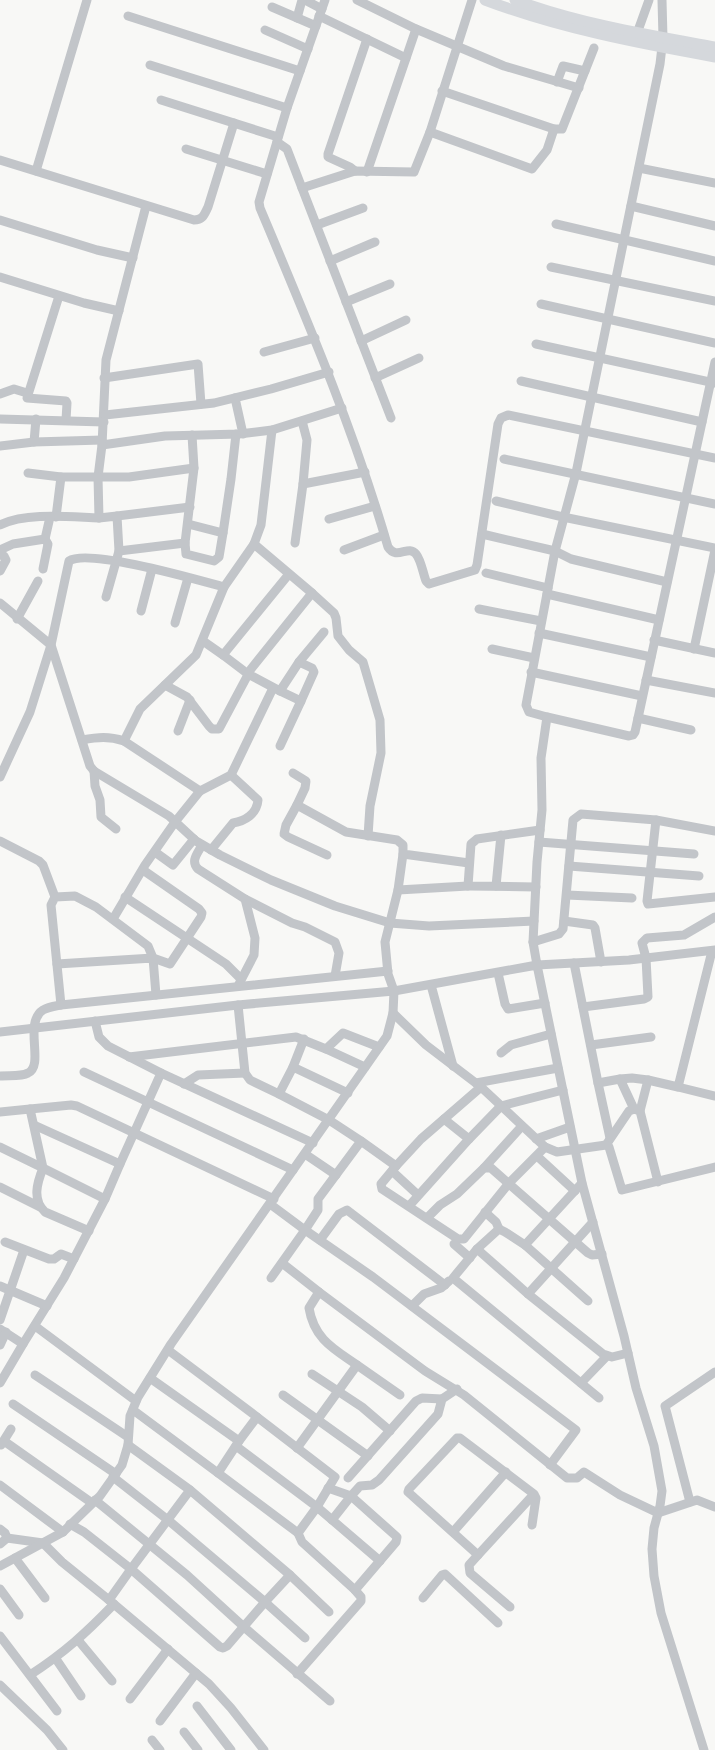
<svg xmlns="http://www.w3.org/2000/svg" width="715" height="1750" viewBox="0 0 715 1750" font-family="Karla,sans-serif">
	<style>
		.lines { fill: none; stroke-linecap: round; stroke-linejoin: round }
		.minor { stroke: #c2c5c9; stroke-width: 9 }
		.major { stroke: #d5d8dc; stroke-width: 11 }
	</style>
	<rect width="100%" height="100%" fill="#f8f8f6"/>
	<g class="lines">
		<!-- minor -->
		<g class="minor">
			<path d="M305,0L322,9"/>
			<path d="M325,0L287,108L259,202L260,208C307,320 354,430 388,547C397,561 408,544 416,554C421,560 423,573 426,581L429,584L475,570L477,565L498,424L501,418L508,415L715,458"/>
			<path d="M357,0L416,29L504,66L579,88"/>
			<path d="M662,0L663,38L660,64L576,473L555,551L526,705L529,712L547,717L541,758L542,810L537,862L533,942L537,965L629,960L715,950"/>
			<path d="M272,7L316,26"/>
			<path d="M128,16L300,71"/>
			<path d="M319,16L406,58"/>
			<path d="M297,18L302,0"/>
			<path d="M265,30L308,49"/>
			<path d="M635,39L649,0"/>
			<path d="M150,65L287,108"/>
			<path d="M557,82L563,66L585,71"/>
			<path d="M442,91L554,129H562L594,48"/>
			<path d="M161,100L278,137"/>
			<path d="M430,132L532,169L547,150L554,129"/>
			<path d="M277,142L287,149L302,188L355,171L414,172L430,132L472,0"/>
			<path d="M186,149L267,174"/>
			<path d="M0,160L194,220C203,220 204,215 208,207L234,123"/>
			<path d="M639,168L715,183"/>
			<path d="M36,171L87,0"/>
			<path d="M355,171L350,167L328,157V154L367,39"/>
			<path d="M367,172L416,29"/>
			<path d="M302,188L391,418"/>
			<path d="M146,206L106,360L102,445L165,436L239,434L272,430L342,408"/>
			<path d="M631,206L715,226"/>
			<path d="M0,220L97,250L133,258"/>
			<path d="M556,224L715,261"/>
			<path d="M317,225L363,208"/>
			<path d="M330,261L375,242"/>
			<path d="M551,267L715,301"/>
			<path d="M0,277L84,303L119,311"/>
			<path d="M59,296L27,398L66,401L67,403L66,420"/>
			<path d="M346,302L390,284"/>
			<path d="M541,304L715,343"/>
			<path d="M361,341L406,320"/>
			<path d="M536,344L715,383"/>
			<path d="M264,352L315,338"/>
			<path d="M104,378L198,364L201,404"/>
			<path d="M375,378L419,358"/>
			<path d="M521,381L702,422"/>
			<path d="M0,394L14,389L27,393"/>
			<path d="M235,398L243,434"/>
			<path d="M105,415L214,403L271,389L329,372"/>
			<path d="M0,419L104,422"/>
			<path d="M302,421L307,440L303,484"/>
			<path d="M34,442L36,419"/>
			<path d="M102,445L98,477H129L194,468"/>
			<path d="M0,446L34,442L102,440"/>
			<path d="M504,459L715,504"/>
			<path d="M28,473L61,477"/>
			<path d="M496,501L563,517L715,548"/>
			<path d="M117,516L190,507"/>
			<path d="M56,517L61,477H98L99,518L117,516L119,551"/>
			<path d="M329,519L375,506"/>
			<path d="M188,524L223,533L231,479L236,434"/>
			<path d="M0,525C26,512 70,517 99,518"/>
			<path d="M482,534L555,551L571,559L667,582"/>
			<path d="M185,543L186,554L214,561L219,557L223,533"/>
			<path d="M295,543L303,484L365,472"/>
			<path d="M254,544L312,593"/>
			<path d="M0,550L13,544L45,539L50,517"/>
			<path d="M344,550L384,535"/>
			<path d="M0,555L4,556L6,560L0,571"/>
			<path d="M43,569L48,544L45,539"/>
			<path d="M486,573L548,588"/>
			<path d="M547,594L659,620"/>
			<path d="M106,597L119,551L185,543L194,468L192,435"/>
			<path d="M0,603L51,645L90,766L94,771L169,816L196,841L220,855L271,880L335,906L390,923L429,926L534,921"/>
			<path d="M479,609L541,621"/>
			<path d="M141,611L152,569"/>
			<path d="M17,619L38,581"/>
			<path d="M175,623L188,578"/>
			<path d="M539,633L651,657"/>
			<path d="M654,640L715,653"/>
			<path d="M203,641L223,655L289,574"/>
			<path d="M492,649L534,658"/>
			<path d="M694,649L715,550"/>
			<path d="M223,655L248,674L280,691L299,662L324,632"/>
			<path d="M531,672L642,696"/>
			<path d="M646,680L715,693"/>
			<path d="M165,685L187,697L209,726L212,729H219L251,669L312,593L334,613L336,618L338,636L349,650L363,662L380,720L381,753L370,806L368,836"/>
			<path d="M280,691L301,701L314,672L312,668L299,662"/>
			<path d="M547,717L629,736L633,735L635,732L715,362"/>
			<path d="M638,718L691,730"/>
			<path d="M178,731L190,700"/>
			<path d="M82,740C98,737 109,736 124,741"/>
			<path d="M280,746L301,701"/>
			<path d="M94,771L95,786L100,800L101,817L116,829"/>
			<path d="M293,773L306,781L305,788L297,805L346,832L397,840L403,845V854L469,863"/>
			<path d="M0,777L30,712L51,645L69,561C88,548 198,580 224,587"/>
			<path d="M200,791L124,741L140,709L196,655L224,587L254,544L261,525L272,430"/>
			<path d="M297,805L286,825L284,834L288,837L327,855"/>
			<path d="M656,820L647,901L648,904L715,897"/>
			<path d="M0,841L39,861L43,865L55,897"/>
			<path d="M539,842L694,854"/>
			<path d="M202,845C198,853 190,861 198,869L245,899L292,923L305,927L335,942L339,953L335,976"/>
			<path d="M211,850L233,823C245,821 257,814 258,800L231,775"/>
			<path d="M155,852L173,865L194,839"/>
			<path d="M569,866L699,876"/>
			<path d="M496,886L501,835"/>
			<path d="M536,887L468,886L471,844L477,839L540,830"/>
			<path d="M398,890L468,886"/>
			<path d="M567,895L632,898"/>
			<path d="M125,897L226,964L241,979"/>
			<path d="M113,919L145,865L175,822L200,791L231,775L273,688"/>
			<path d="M564,921L593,925L595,928L601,962"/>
			<path d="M533,942L559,934L563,929L573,820L581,814L656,820L715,831"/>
			<path d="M574,963L598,1083"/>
			<path d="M57,964L153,958L156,995"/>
			<path d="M498,973L505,1004L508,1009L545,1003"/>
			<path d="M239,984L254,955L255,938L245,899"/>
			<path d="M431,985L453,1066"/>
			<path d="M61,1005L51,905L55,897L75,896L96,907L148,946L153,958L170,964L201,917L202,913L199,909L143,870"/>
			<path d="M238,1005L245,1073L250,1080L279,1094L293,1067"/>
			<path d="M583,1007L644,999L648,997L646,958L642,943L647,938L684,935L715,917"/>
			<path d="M95,1021L99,1037L108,1046L161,1073L120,1164"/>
			<path d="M0,1032L238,1005L394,991L537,965L582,1183L624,1336L636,1388L654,1446L662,1491L660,1506L654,1528L652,1549L654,1576L661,1613L704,1750"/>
			<path d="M304,1039L293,1067L348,1093"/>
			<path d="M591,1045L651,1037"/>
			<path d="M326,1049L365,1067"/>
			<path d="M501,1053L511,1045L551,1034"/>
			<path d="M129,1057L296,1037L326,1049L343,1033L379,1047"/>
			<path d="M84,1072L293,1170"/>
			<path d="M161,1073L313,1143"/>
			<path d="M0,1076C8,1075 21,1077 28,1073C45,1065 23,1023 43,1010C48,1007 56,1006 61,1005L388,971"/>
			<path d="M620,1079L632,1078L648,1080"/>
			<path d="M476,1083L558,1068"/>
			<path d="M184,1084L198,1075L245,1073"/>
			<path d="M678,1087L714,1096"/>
			<path d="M30,1109L71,1105L77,1106L274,1199"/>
			<path d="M640,1111L648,1080L678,1087L712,951"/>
			<path d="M0,1112L30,1109L43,1168L105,1199L64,1278L23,1344"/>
			<path d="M34,1125L120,1164L105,1199"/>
			<path d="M610,1138L598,1083L620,1079L634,1109"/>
			<path d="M469,1139L501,1106L563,1090"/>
			<path d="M536,1139L570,1127"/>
			<path d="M361,1141L396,1166L421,1139L481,1087L426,1045L393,1013"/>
			<path d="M606,1145L629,1111L634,1109L640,1111L658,1182"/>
			<path d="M0,1147L43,1168C37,1183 32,1200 45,1212L89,1231"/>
			<path d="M545,1147L557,1152L606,1145L609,1147L622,1190L715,1167"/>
			<path d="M305,1154L336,1175"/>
			<path d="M537,1156L575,1191"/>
			<path d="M396,1166L381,1184L382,1189L458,1239H464L509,1183L545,1147L481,1087"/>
			<path d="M484,1168L522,1126"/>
			<path d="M392,1171L418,1195"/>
			<path d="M582,1183L525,1245L505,1232L499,1229L477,1249L453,1278L599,1398"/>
			<path d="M0,1187L40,1207"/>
			<path d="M270,1204L305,1230L318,1210V1199L361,1141L329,1120L279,1094"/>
			<path d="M409,1206L469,1139L444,1119"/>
			<path d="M485,1212L496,1222L499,1229"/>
			<path d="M427,1218L440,1205L457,1194L484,1168H491L588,1253L592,1255L602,1254"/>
			<path d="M593,1222L528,1294L603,1354L612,1357L628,1353"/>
			<path d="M320,1240L339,1214L347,1210L445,1285"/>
			<path d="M5,1242L49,1259H54L61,1254L74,1259"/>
			<path d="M454,1244L470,1258"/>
			<path d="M525,1245L588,1301"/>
			<path d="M477,1249L528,1294"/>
			<path d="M282,1263L319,1292"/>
			<path d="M271,1278L305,1230L373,1277L576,1430L550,1465"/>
			<path d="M0,1286L47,1306"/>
			<path d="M412,1306L424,1294L441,1288L449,1281"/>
			<path d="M0,1320L24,1250"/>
			<path d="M35,1326L136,1401"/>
			<path d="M0,1329L23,1344L0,1383"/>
			<path d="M0,1345L6,1332"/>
			<path d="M357,1365C334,1349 314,1339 309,1308L319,1292L425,1371L464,1395L567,1478H577L584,1472L620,1495L658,1513L697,1500L715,1507"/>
			<path d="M312,1374L362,1407L390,1431"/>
			<path d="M35,1375L128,1437"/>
			<path d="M150,1378L239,1441L257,1417L168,1350"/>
			<path d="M581,1383L607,1356"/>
			<path d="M283,1395L368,1456"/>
			<path d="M13,1404L116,1474"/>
			<path d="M133,1410L218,1473L239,1441"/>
			<path d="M257,1417L335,1477L317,1507L380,1561"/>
			<path d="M4,1441L92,1503"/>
			<path d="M1,1445L11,1429"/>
			<path d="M297,1448L357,1365L400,1395"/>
			<path d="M218,1473L298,1533L317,1507L236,1446"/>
			<path d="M113,1477L168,1520L265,1602L290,1575L190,1490"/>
			<path d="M348,1478L416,1401L422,1398L442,1399"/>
			<path d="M0,1485L63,1532"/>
			<path d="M328,1488L351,1496L332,1520"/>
			<path d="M95,1500L187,1575L244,1627L330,1701"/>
			<path d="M690,1502L665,1406L715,1372"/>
			<path d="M70,1524L84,1532L131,1569L190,1490L128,1445"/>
			<path d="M532,1525L536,1498L534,1494L460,1438H457L409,1489L408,1492L478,1555L534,1494"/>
			<path d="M0,1529L5,1533L7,1538L0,1544"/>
			<path d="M453,1532L506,1472"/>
			<path d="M298,1533L302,1542L355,1590"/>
			<path d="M7,1538L43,1543L62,1562L109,1600"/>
			<path d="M478,1555L469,1565L470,1573L510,1607"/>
			<path d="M15,1558L45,1598"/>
			<path d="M0,1566L63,1532L100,1496L122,1465L128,1445L130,1416L138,1397L171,1344L387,1036L393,1013L394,991L388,974L385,942L398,890L403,854"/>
			<path d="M290,1575L329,1612"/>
			<path d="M0,1589L19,1615"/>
			<path d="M423,1598L442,1575L445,1574L498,1623"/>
			<path d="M0,1636L57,1711"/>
			<path d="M78,1640L112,1681"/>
			<path d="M56,1659L81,1696"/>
			<path d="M297,1674L361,1601V1597L355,1590L396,1542L397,1537L351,1496L360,1486L372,1485L379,1480L438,1414L442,1399L457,1389"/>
			<path d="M30,1675C64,1653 86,1633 114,1604"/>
			<path d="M0,1685L47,1730L63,1750"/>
			<path d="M130,1699L168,1649"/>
			<path d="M197,1706L231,1750"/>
			<path d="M160,1721L196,1673"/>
			<path d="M184,1732L198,1750"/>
			<path d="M152,1740L160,1750"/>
			<path d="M264,1750L231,1708L209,1684L109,1600L131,1569L220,1647L223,1648L227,1646L265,1602L305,1638"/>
		</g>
		<!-- major -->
		<g class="major">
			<path d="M485,0C559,28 637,43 715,57"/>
			<path d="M515,0C580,24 648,35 715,47"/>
		</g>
	</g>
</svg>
